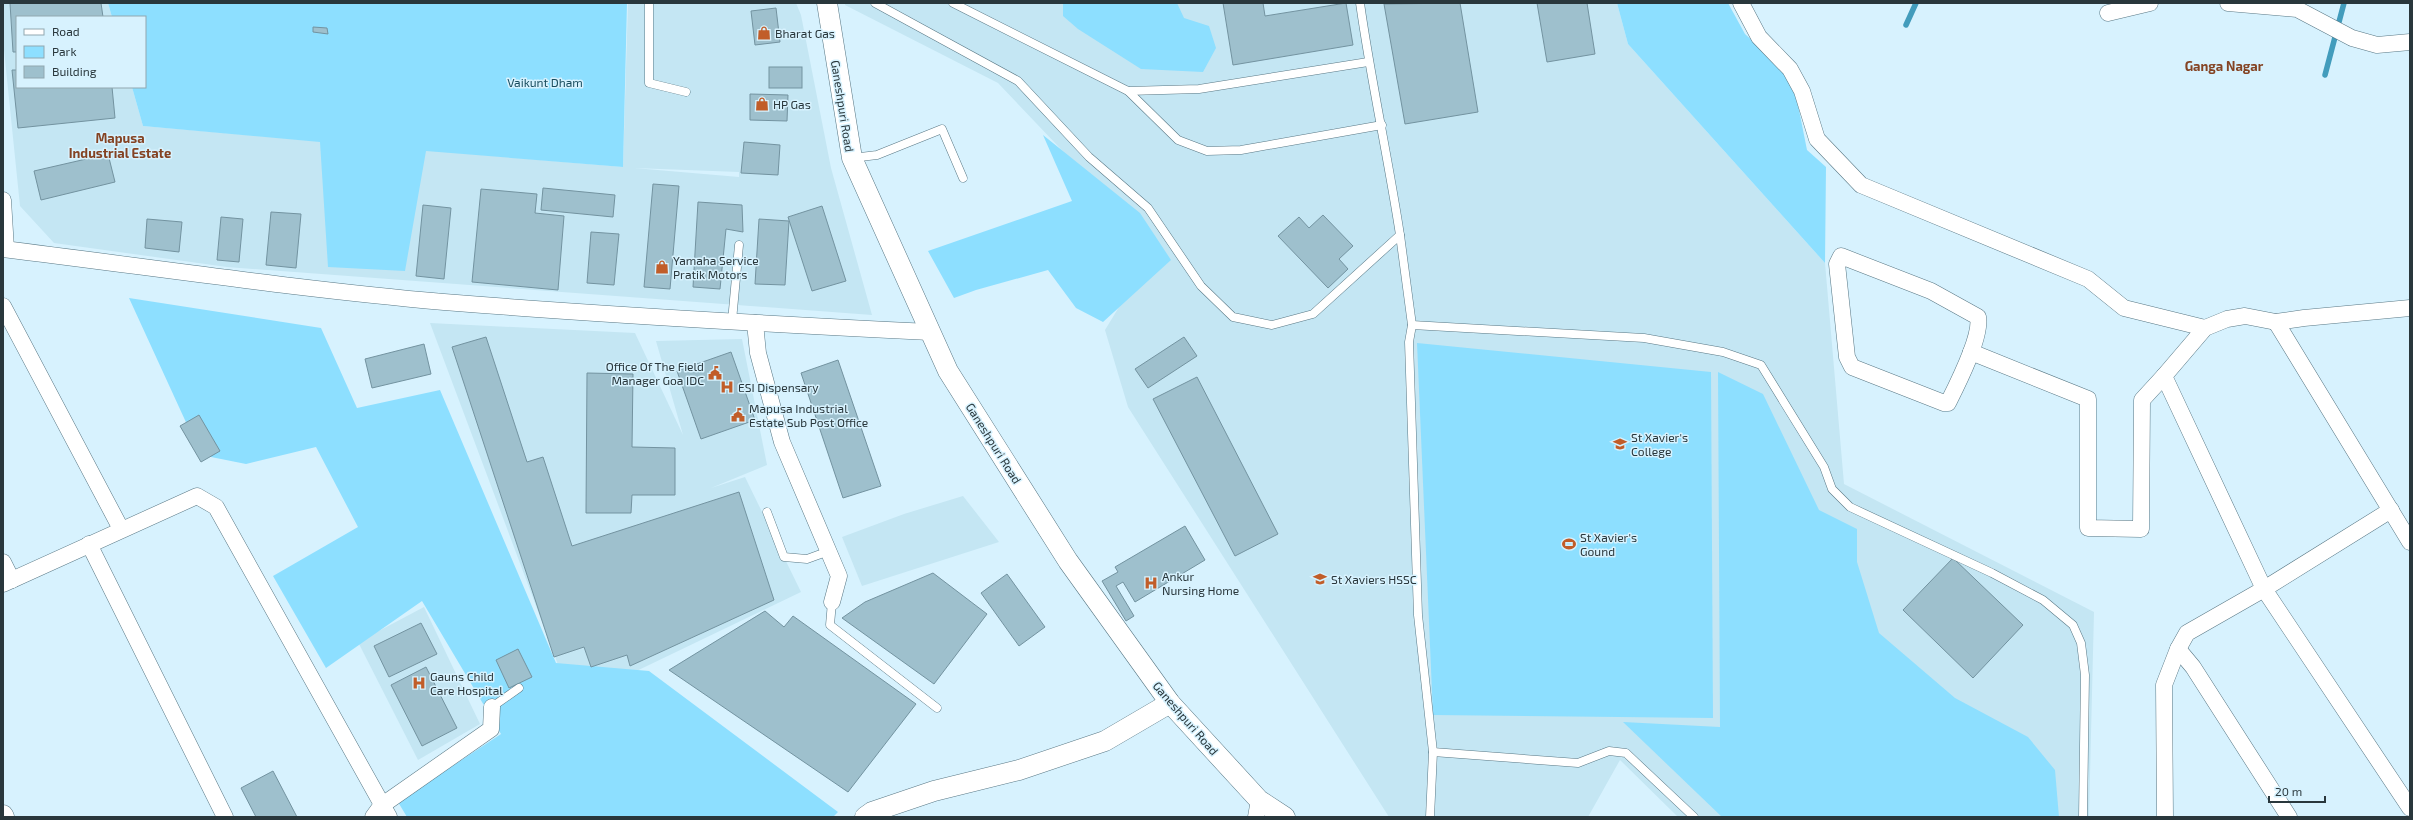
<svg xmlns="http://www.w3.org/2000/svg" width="2413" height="820" viewBox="0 0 2413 820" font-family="'Exo 2',sans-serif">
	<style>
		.built { fill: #c4e6f3; fill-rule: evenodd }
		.green { fill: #8ddfff }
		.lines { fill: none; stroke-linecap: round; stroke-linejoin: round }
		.stream { stroke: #429cbc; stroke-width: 5.5 }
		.building { fill: #9ec0cd; stroke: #7393a0 }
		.service-casing { stroke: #597885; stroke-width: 9 }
		.minor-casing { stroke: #597885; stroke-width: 17 }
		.tertiary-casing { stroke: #597885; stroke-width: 21 }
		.service { stroke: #fff; stroke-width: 8 }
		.minor { stroke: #fff; stroke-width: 16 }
		.tertiary { stroke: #fff; stroke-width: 20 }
		.labels { text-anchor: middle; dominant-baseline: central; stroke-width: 3; stroke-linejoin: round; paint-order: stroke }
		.poi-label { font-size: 12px; fill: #29373c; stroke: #d7f2fe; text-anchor: start }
		.park-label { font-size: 12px; fill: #184c5e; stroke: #d7f2fe }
		.street-label { font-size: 12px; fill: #29373c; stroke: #d7f2fe }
		.neighbourhood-label { font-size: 13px; font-weight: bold; fill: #844323; stroke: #d7f2fe }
	</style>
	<rect width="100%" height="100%" fill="#d7f2fe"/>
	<!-- built -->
	<g class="built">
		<path d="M3,3H108L112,17H17V87H132L143,126L623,167L628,3H796L801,15L831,168L872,315L227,267L54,243L20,206L3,40ZM634,168L739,172V177Z"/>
		<path d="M845,3H1617L1628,44L1825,263L1844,484L2094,612L2089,817H1678L1620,760L1588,817H1389L1128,407L1105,330L1155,248L998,83L845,5Z"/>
		<path d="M430,323L635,333L683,435L656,341L742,339L767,465L711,488L745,477L801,592L572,702Z"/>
		<path d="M963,496L999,542L862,586L842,537L904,514Z"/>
		<path d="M424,607L480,724L418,760L358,642Z"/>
	</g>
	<!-- green -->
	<g class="green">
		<path d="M108,3H627L623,167L426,151L405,271L328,267L320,142L143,126L132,87H145V17H112Z"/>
		<path d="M1063,3H1177L1184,18L1209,26L1216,48L1203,72L1141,69L1078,29L1063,16Z"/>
		<path d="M1617,3H1728L1745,34L1778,64L1796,95L1807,150L1826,167L1825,263L1628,44Z"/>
		<path d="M1043,135L1140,213L1171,260L1103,322L1076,308L1048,270L976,290L954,298L928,251L1072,201Z"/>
		<path d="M129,298L321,328L357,408L440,390L556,663L649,671L838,812L833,817H407L398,802L501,734L422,601L326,668L273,576L358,527L316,447L246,464L201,455Z"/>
		<path d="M1417,343L1711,372L1713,718L1433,715Z"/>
		<path d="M1718,372L1763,394L1819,510L1857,529V562L1879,633L1955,698L2028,737L2055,770L2059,817H1722L1623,722L1720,727Z"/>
	</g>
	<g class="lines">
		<!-- stream -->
		<g class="stream">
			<path d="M1906,25L1916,3"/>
			<path d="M2325,75L2344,3"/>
		</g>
	</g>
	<!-- building -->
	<g class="building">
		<path d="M10,3H101L103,17H17V52H13Z"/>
		<path d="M1223,3H1263L1265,16L1346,3L1353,45L1233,65Z"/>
		<path d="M1460,3L1478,112L1405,124L1384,4Z"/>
		<path d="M1537,3H1587L1595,54L1547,62Z"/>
		<path d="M776,8L780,42L755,45L751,11Z"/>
		<path d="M313,27L327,28L328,34L313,32Z"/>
		<rect x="769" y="67" width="33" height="21"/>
		<path d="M12,70H17V87H112L115,118L18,128Z"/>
		<path d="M750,94L788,95L787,121L750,120Z"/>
		<path d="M744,142L780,145L778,175L741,173Z"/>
		<path d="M108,154L115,182L41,200L34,171Z"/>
		<path d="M653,184L679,186L670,289L644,287Z"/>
		<path d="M543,188L615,195L613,217L541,210Z"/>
		<path d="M481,189L537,194L535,213L564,216L558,290L472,282Z"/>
		<path d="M698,202L742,205L743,232L726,229L720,289L693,287Z"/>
		<path d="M423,205L451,208L444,279L416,276Z"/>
		<path d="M822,206L846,281L812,291L788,217Z"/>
		<path d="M271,212L301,214L296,268L266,265Z"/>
		<path d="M1323,215L1353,246L1339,259L1348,269L1328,288L1278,236L1299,217L1309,228Z"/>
		<path d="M221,217L243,219L239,262L217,260Z"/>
		<path d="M147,219L182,222L179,252L145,248Z"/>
		<path d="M759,219L789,221L785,285L755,284Z"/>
		<path d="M591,232L619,234L614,285L587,283Z"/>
		<path d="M486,337L527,462L543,457L572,546L739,492L774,600L630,666L627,655L591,667L584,647L554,657L452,347Z"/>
		<path d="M1184,337L1197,356L1148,388L1135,369Z"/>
		<path d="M424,344L431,374L372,388L365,359Z"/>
		<path d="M731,352L755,420L701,439L677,371Z"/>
		<path d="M838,360L881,486L843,498L801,373Z"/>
		<path d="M587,373L633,374L632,447L675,448V495H632L631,513H586Z"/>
		<path d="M1197,377L1278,534L1235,556L1153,399Z"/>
		<path d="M199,415L220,451L201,462L180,426Z"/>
		<path d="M1185,526L1205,560L1135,602L1123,582L1116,586L1134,616L1126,621L1102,581L1118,572L1115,567Z"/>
		<path d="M1953,558L2023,625L1973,678L1903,610Z"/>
		<path d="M933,573L987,614L934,684L842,618L865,602Z"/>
		<path d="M1007,574L1045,627L1019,646L981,593Z"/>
		<path d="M765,611L784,627L793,616L916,704L848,792L669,670Z"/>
		<path d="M421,623L437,654L389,677L374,646Z"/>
		<path d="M518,649L532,677L509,688L496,660Z"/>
		<path d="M426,667L457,728L422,746L391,685Z"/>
		<path d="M273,771L297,817H256L241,788Z"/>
	</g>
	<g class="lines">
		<!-- service casing -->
		<g class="service-casing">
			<g id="service">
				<path d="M649,3V83L686,92"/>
				<path d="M875,3L1018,81L1089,157L1148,208L1201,286L1233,317L1272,325L1313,314L1400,235C1388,157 1371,81 1360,3"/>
				<path d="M953,3L1128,91L1199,89L1368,62"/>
				<path d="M1128,91L1178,140L1207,151L1241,150L1382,125"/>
				<path d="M852,158L877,155L942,129L963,178"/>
				<path d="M1400,235L1412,325L1409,342L1418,615L1433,752L1430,817"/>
				<path d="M732,321L739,245"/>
				<path d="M1412,325L1644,338L1723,352L1761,365L1824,467L1832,489L1850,507L1992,573L2043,600L2073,625L2081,643L2085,675L2083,817"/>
				<path d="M767,512L784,557L807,559L829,551"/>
				<path d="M832,602L830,625L937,708"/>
				<path d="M492,707L519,688"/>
				<path d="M1433,752L1578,763L1609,751L1626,753L1694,817"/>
			</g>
		</g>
		<!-- minor casing -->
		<g class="minor-casing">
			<g id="minor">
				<path d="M1741,3L1759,37L1790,69L1802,91L1817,139L1861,185L2088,279L2124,308L2205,328"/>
				<path d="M2228,3L2297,9L2352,38L2377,45L2410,42"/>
				<path d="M2108,13L2150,3"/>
				<path d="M3,200L6,249"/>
				<path d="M3,249C150,267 296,289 444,302C606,315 768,324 930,332"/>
				<path d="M1841,256L1931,291L1978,317C1982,336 1957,385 1948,403H1944L1852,367L1847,357L1837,264Z"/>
				<path d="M3,306L121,529"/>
				<path d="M2410,308L2304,318L2276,322L2245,316L2227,319L2205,328L2164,376L2264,589L2410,808"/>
				<path d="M2276,322L2410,542"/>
				<path d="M755,323L758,353L782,442L839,576L832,602"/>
				<path d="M1971,352L2088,399V528L2141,529L2142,400L2164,376"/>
				<path d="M89,544L225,817"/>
				<path d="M3,562L12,580"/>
				<path d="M3,584L197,496L216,507L389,817"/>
				<path d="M2178,649L2193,667L2289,817"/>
				<path d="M373,817L381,806L491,729L492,707"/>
				<path d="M1256,817L1259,800"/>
				<path d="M2165,817L2164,685L2178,649L2187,633L2264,589L2391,510"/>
			</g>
		</g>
		<!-- tertiary casing -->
		<g class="tertiary-casing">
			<g id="tertiary">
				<path d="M827,3L852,158L948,371L1068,561L1170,703L1259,800L1285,817"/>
				<path d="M3,815L4,817"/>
				<path d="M865,817L872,812L934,791L1019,770L1105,741L1170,703"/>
			</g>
		</g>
		<!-- service -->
		<use href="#service" class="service"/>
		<!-- minor -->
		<use href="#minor" class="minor"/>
		<!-- tertiary -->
		<use href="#tertiary" class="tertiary"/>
	</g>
	<!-- icons -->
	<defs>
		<g id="shop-bare" transform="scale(1.08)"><path d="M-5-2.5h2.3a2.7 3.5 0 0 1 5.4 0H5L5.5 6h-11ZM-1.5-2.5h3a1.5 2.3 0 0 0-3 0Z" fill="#c15d29" stroke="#d7f2fe" stroke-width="2.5" paint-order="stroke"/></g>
		<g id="civic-bare" transform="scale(1.08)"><path d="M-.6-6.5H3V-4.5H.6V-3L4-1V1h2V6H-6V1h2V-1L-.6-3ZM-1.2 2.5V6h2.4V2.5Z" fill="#c15d29" stroke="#d7f2fe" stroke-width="2.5" paint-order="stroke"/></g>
		<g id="hospital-bare" transform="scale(1.08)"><path d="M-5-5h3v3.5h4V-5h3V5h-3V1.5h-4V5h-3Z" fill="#c15d29" stroke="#d7f2fe" stroke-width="2.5" paint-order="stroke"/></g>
		<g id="university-bare" transform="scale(1.08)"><path d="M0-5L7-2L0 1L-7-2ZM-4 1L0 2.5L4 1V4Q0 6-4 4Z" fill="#c15d29" stroke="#d7f2fe" stroke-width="2.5" paint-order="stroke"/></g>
		<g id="stadium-bare" transform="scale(1.08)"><path d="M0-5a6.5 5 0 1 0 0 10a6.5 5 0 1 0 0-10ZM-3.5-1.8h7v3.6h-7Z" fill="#c15d29" stroke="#d7f2fe" stroke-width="2.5" paint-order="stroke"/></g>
	</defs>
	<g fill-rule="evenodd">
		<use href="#shop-bare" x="764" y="33"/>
		<use href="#shop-bare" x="762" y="104"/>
		<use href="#shop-bare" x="662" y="267"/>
		<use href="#civic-bare" x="715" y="373"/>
		<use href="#hospital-bare" x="727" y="387"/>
		<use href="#civic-bare" x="738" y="415"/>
		<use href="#university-bare" x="1620" y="444"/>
		<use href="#stadium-bare" x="1569" y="544"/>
		<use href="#university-bare" x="1320" y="579"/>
		<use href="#hospital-bare" x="1151" y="583"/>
		<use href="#hospital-bare" x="419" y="683"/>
	</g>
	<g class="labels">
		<!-- poi labels -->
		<g class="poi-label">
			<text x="775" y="33">Bharat Gas</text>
			<text x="773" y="104">HP Gas</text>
			<text x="673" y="260">Yamaha Service<tspan x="673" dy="14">Pratik Motors</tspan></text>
			<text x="704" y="366" text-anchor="end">Office Of The Field<tspan x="704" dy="14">Manager Goa IDC</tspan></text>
			<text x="738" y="387">ESI Dispensary</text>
			<text x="749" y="408">Mapusa Industrial<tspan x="749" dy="14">Estate Sub Post Office</tspan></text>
			<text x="1631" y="437">St Xavier's<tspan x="1631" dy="14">College</tspan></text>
			<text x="1580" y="537">St Xavier's<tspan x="1580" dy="14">Gound</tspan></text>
			<text x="1162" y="576">Ankur<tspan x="1162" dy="14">Nursing Home</tspan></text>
			<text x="1331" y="579">St Xaviers HSSC</text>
			<text x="430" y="676">Gauns Child<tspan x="430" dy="14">Care Hospital</tspan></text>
		</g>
		<!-- park labels -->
		<g class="park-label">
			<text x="545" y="82">Vaikunt Dham</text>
		</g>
		<!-- street labels -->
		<g class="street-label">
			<text transform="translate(843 106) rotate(81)">Ganeshpuri Road</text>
			<text transform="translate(994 443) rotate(58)">Ganeshpuri Road</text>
			<text transform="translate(1186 718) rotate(49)">Ganeshpuri Road</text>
		</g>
		<!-- neighbourhood labels -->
		<g class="neighbourhood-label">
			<text x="2224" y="66">Ganga Nagar</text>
			<text x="120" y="138">Mapusa<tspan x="120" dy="15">Industrial Estate</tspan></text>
		</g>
	</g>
	<!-- border -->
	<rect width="2413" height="820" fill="none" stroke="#29373c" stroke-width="8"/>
	<!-- legend -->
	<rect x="16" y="16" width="130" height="72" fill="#d7f2fe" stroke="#91a7b0"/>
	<rect x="24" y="29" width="20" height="6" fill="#ffffff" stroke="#91a7b0"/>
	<text x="52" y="36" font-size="12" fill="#29373c">Road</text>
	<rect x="24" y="46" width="20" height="12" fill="#8ddfff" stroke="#91a7b0"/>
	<text x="52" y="56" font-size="12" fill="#29373c">Park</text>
	<rect x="24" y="66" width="20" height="12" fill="#9ec0cd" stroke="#91a7b0"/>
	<text x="52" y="76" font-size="12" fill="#29373c">Building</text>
	<!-- scale -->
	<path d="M2269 796v6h56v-6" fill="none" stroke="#29373c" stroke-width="2"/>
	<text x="2275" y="796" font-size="12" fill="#29373c" stroke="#d7f2fe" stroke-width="3" paint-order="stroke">20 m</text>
</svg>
